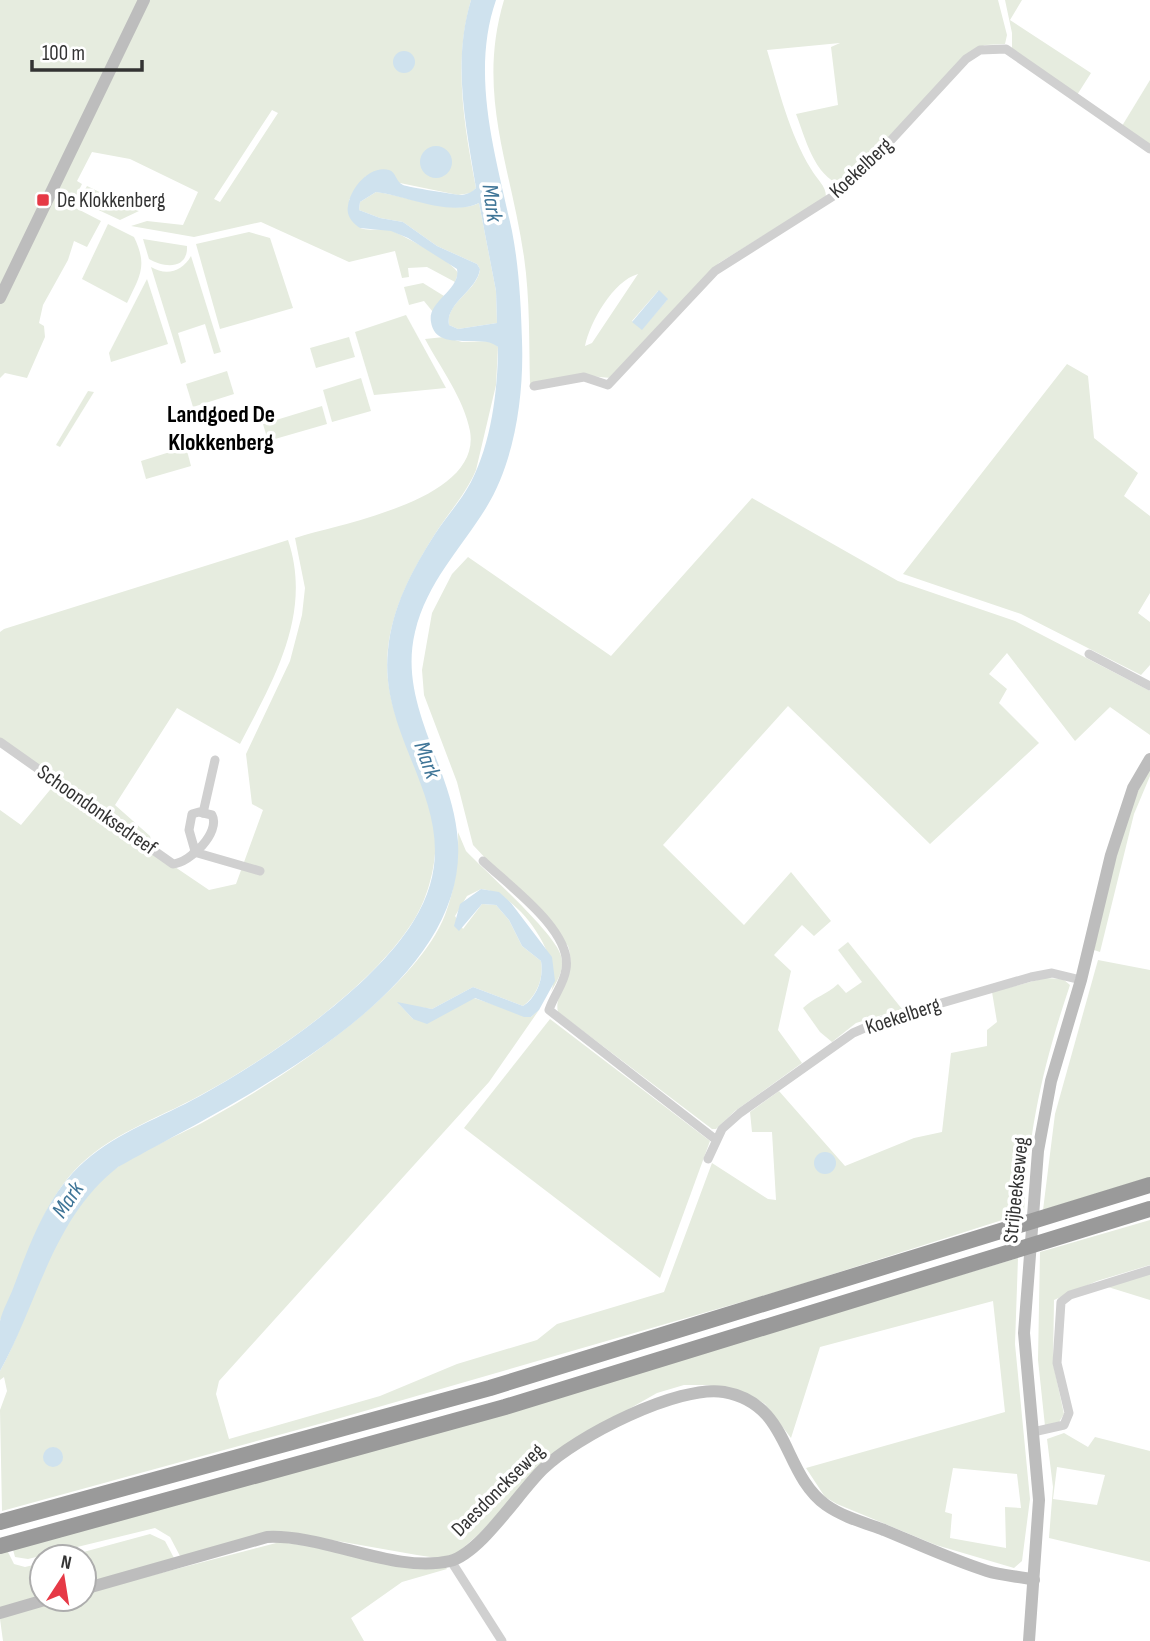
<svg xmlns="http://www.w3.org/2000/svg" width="1150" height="1641" viewBox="0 0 1150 1641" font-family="'Sofia Sans Condensed',sans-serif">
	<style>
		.green { fill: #e6ecdf; fill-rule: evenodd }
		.water { fill: #cfe2ee; fill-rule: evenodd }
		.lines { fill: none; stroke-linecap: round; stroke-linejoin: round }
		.street { stroke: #d0d0d0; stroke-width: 9 }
		.secondary { stroke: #bdbdbd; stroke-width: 12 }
		.highway { stroke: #9a9a9a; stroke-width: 16 }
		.poi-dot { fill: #e63946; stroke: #fff; stroke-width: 2.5 }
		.labels { text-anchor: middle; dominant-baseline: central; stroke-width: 7; stroke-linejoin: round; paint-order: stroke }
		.street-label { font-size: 21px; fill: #333; stroke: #fff }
		.poi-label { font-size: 21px; fill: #333; stroke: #fff; text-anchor: start }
		.water-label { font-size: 23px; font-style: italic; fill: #3f7597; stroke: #fff }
		.quarter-label { font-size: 24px; font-weight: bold; fill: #000; stroke: #fff }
	</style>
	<rect width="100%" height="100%" fill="#fff"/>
	<!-- green -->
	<g class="green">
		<path d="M0,0H471C453,63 464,125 476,188L471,193L458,195L366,176L349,200L360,228C370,232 383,227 393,231C407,238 451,260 458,273L455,282L427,267L408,268L409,277L402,278L395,251L349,262L261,222L194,237L131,226L147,221L183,225L198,192L130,159L92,152L77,181L82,184L75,198L69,196L66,203L101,221L87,247L74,241L68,260L43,305L39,323L44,326L45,337L27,378L5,373L0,378ZM272,110L278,113L220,202L214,199Z"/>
		<path d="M504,0H998L1007,35L1005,44L985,45L974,50L841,185C814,176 805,137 796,114L838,105L831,47L840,43L767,50C779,90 789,133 811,169C817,180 826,185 826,197L719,263L611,378L589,376L530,384C529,342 530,299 524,257C511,166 476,94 504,0ZM638,274L592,343L585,346C590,322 613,281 638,274ZM658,291L667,300L642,329L632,321Z"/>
		<path d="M1005,0H1022L1010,20L1091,73L1077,95L1012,49V33Z"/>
		<path d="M1150,80V145L1122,126Z"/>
		<path d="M87,186L139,211L120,220L79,201Z"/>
		<path d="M376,192C403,195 455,216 479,203L496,291L497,323L458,329L449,325C445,302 478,291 480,269L477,264L437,246L403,222L380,218L359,210L360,202Z"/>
		<path d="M108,224L134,237C148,266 140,276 127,303L82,279Z"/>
		<path d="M249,232L270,238L293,308L220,329L196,244Z"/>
		<path d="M143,239L187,246C188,270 164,268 149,259Z"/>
		<path d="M191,256L221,352L214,354L205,324L178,333L186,362L181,364L151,267C166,276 182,272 191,256Z"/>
		<path d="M147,279L168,344L111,362L109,353Z"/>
		<path d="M423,283L444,296L433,312L424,301L409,305L404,287Z"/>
		<path d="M406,315L446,388L374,395L355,332Z"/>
		<path d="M349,337L355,357L316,368L310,348Z"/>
		<path d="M444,337L462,342L492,341L498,347L496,385L476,470C466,494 449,512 435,534C413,569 393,606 388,648C381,707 415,755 431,808C442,844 432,893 412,923C369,990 269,1058 199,1096C157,1119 107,1135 74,1171C35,1214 25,1270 0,1321V810L21,825L54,785L209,890L236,884L263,810L252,804L246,754L290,661L302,615L305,588L295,538C342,523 482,500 470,431C464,399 440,367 425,339Z"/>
		<path d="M1067,364L1088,376L1094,438L1138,473L1124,496L1150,516V593L1138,613L1150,622V665L1141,675L1021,614L903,574Z"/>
		<path d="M227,371L234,394L193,407L186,384Z"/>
		<path d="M361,378L371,411L332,422L323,390Z"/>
		<path d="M88,391L94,392L60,447L56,445Z"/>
		<path d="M322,406L327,424L268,441L263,424Z"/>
		<path d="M186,447L191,466L146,479L141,461Z"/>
		<path d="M752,498L898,581L1015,621L1150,691V735L1110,707L1075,741L1007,653L989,674L1007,689L999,703L1039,743L930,844L788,706L663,845L744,925L791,872L831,921L814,936L802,925L774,955L791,971L778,1030L802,1063L735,1111L716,1129H712L558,1012C553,993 578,976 568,946L473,845L457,782L424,695L422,670L432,613L452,574L468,557L611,656Z"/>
		<path d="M288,540C313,614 273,681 240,744L177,708L115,805L150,836L152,843L0,739V632L4,629Z"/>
		<path d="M1150,767V776L1134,814L1100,952L1094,950C1108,888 1119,823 1150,767Z"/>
		<path d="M458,832L466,851C486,872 555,933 561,956C565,970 557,981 551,992C564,958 517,891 481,889L467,896L455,916L463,929L482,904L496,905L509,920L522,946L541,961C544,978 537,996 523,1006L473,987L432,1009L399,1004L413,1019L474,998L531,1017L539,1010L489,1082L219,1381L216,1394L229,1439L380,1396L457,1364L537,1340L557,1324L664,1292L712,1163L768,1199L776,1200L772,1132H752L750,1112L779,1091L845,1166L914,1138L942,1132L951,1053L987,1046V1030L997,1022L992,992L1045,978L1063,979L1070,985C1043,1065 1029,1128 1024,1213L783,1290L330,1421L2,1511L0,1410L7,1391L4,1377L0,1380V1371C34,1310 47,1229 101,1180C134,1151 179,1137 216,1115C286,1076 415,991 445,915C455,889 459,860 458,832Z"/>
		<path d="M848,942L902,1009L856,1023L832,1042L820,1032L803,1008C816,996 826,995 838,984L846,993L862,982L838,950Z"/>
		<path d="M1098,960L1150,970V1177L1043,1210L1055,1114Z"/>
		<path d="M550,1019L710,1141L660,1278L464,1128Z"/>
		<path d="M1150,1220V1265L1097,1281L1054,1300L1053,1363L1064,1414L1059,1422L1045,1426L1038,1360L1040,1252Z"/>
		<path d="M1018,1258L1015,1344L1030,1499L1022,1561L1014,1568L936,1545L837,1504L825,1497L806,1468L1005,1412L993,1301L820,1347L791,1438L765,1404L752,1396L707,1385H684L657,1393L585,1434L549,1459L480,1533L455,1555L437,1558L417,1555L309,1536L180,1556L170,1537L155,1528L28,1559L15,1557L12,1546L531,1403ZM953,1468L1017,1474L1021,1508L1005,1507L1006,1548L950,1538L952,1514L945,1512Z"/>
		<path d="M1150,1273V1300L1108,1287Z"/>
		<path d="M1064,1433L1088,1447L1095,1437L1150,1451V1562L1049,1538L1053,1487L1047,1439ZM1057,1467L1105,1475L1097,1505L1053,1499Z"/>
		<path d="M150,1534L165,1541L174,1558L84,1584V1557H65Z"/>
		<path d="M280,1542L444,1565L447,1569L402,1582L351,1618L364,1641H3L0,1619C28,1609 53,1599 84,1599V1593Z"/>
		<path d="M6,1548L14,1564L25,1567L42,1563V1597L0,1609V1550Z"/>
	</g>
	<!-- water -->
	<g class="water">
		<path d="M471,0H496C470,75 496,157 512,231C519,267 521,305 522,341C524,395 515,461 486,508C460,550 427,582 415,632C398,703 449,763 457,832C478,991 231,1103 118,1167C52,1219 39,1301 0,1371C0,1356 0,1335 0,1321C3,1309 10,1297 14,1286C31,1241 48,1193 85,1161C118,1132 162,1117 200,1096C269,1058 371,989 413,922C478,818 377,749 388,650C392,607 412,570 435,534C446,517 461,501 471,482C491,444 498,390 498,347C482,332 436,354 431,322C427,301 461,290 457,269L408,238L391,231L360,228C352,223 346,215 348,206C350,189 369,165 389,170C396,172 396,182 403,185C408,187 456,195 462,195C468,194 472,192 476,188C466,125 452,63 471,0ZM376,192C407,196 450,217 479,203L496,291L497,323L458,329L449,325C445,303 477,291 480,269L477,264L437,246L403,222L380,218L359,210L360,202Z"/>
		<circle cx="404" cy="62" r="11"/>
		<circle cx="436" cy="162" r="16"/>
		<path d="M659,290L668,299L642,330L632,322Z"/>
		<path d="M481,889L499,892L511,903L552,957L555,981L539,1010L531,1017H524L475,998L427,1024L413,1019L397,1002L432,1009L473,987L523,1006C537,997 544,978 541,961L522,946L509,920L496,905L482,904L459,931L454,926L460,904Z"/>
		<circle cx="825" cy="1163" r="11"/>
		<circle cx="53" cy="1457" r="10"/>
	</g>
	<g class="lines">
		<!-- street -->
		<g class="street">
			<path d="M534,386L584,377L608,385L715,271L835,195L857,177L966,59L980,50L1006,49L1150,149"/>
			<path d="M1089,654L1150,686"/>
			<path d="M0,742L173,864C190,863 221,832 212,815L199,812L192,814L189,830L195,851"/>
			<path d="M203,813L215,760"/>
			<path d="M194,852L260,871"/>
			<path d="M483,861C508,885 573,931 566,969C564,984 554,995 549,1010L715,1139"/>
			<path d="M708,1159L722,1129L740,1113L853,1033L883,1020L1031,977L1052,973L1081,980"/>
			<path d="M1033,1432L1064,1425L1069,1413L1057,1363L1061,1302L1070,1295L1150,1270"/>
			<path d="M451,1561L502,1641"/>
		</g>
		<!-- secondary -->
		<g class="secondary">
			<path d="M0,298L144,0"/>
			<path d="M84,1589L267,1537C324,1534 395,1574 450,1561C481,1553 519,1492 543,1469C575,1437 679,1384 724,1392C791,1404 781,1472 826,1505C843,1517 865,1523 884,1530C918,1544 952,1560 987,1571C1003,1576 1019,1576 1034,1580"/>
			<path d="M0,1613L48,1599"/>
			<path d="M1029,1641L1039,1500L1024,1333L1038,1151L1051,1081L1081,980L1111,855L1133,788L1150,759"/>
		</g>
		<!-- highway -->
		<g class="highway">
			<path d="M0,1522L490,1388L1150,1185"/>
			<path d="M0,1546L505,1407L1150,1209"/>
		</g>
	</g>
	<!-- markers -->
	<rect class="poi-dot" x="36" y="193" width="14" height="14" rx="3.5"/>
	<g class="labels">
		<!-- street labels -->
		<g class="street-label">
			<text transform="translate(861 168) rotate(-43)">Koekelberg</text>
			<text transform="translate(97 810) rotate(35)">Schoondonksedreef</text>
			<text transform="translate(903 1016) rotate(-18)">Koekelberg</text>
			<text transform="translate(1016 1190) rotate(-84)">Strijbeekseweg</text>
			<text transform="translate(498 1490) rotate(-45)">Daesdonckseweg</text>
		</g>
		<!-- poi labels -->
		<g class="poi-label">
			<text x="57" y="200">De Klokkenberg</text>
		</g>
		<!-- water labels -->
		<g class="water-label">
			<text transform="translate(492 203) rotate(82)">Mark</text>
			<text transform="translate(427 760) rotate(70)">Mark</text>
			<text transform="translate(68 1200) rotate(-56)">Mark</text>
		</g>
		<!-- quarter labels -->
		<g class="quarter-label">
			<text x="221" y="414">Landgoed De<tspan x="221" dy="28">Klokkenberg</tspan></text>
		</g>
	</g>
	<!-- north arrow -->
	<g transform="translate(63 1578) rotate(12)"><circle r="33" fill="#ffffff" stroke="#adadad" stroke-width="2"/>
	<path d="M0-5L12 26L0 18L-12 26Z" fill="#e63946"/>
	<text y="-10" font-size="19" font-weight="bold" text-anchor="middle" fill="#333333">N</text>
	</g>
	<!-- scale -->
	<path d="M32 60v10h110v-10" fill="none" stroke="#333333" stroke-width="3.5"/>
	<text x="42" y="60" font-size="21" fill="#333333" stroke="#ffffff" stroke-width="5" paint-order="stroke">100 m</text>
</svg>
